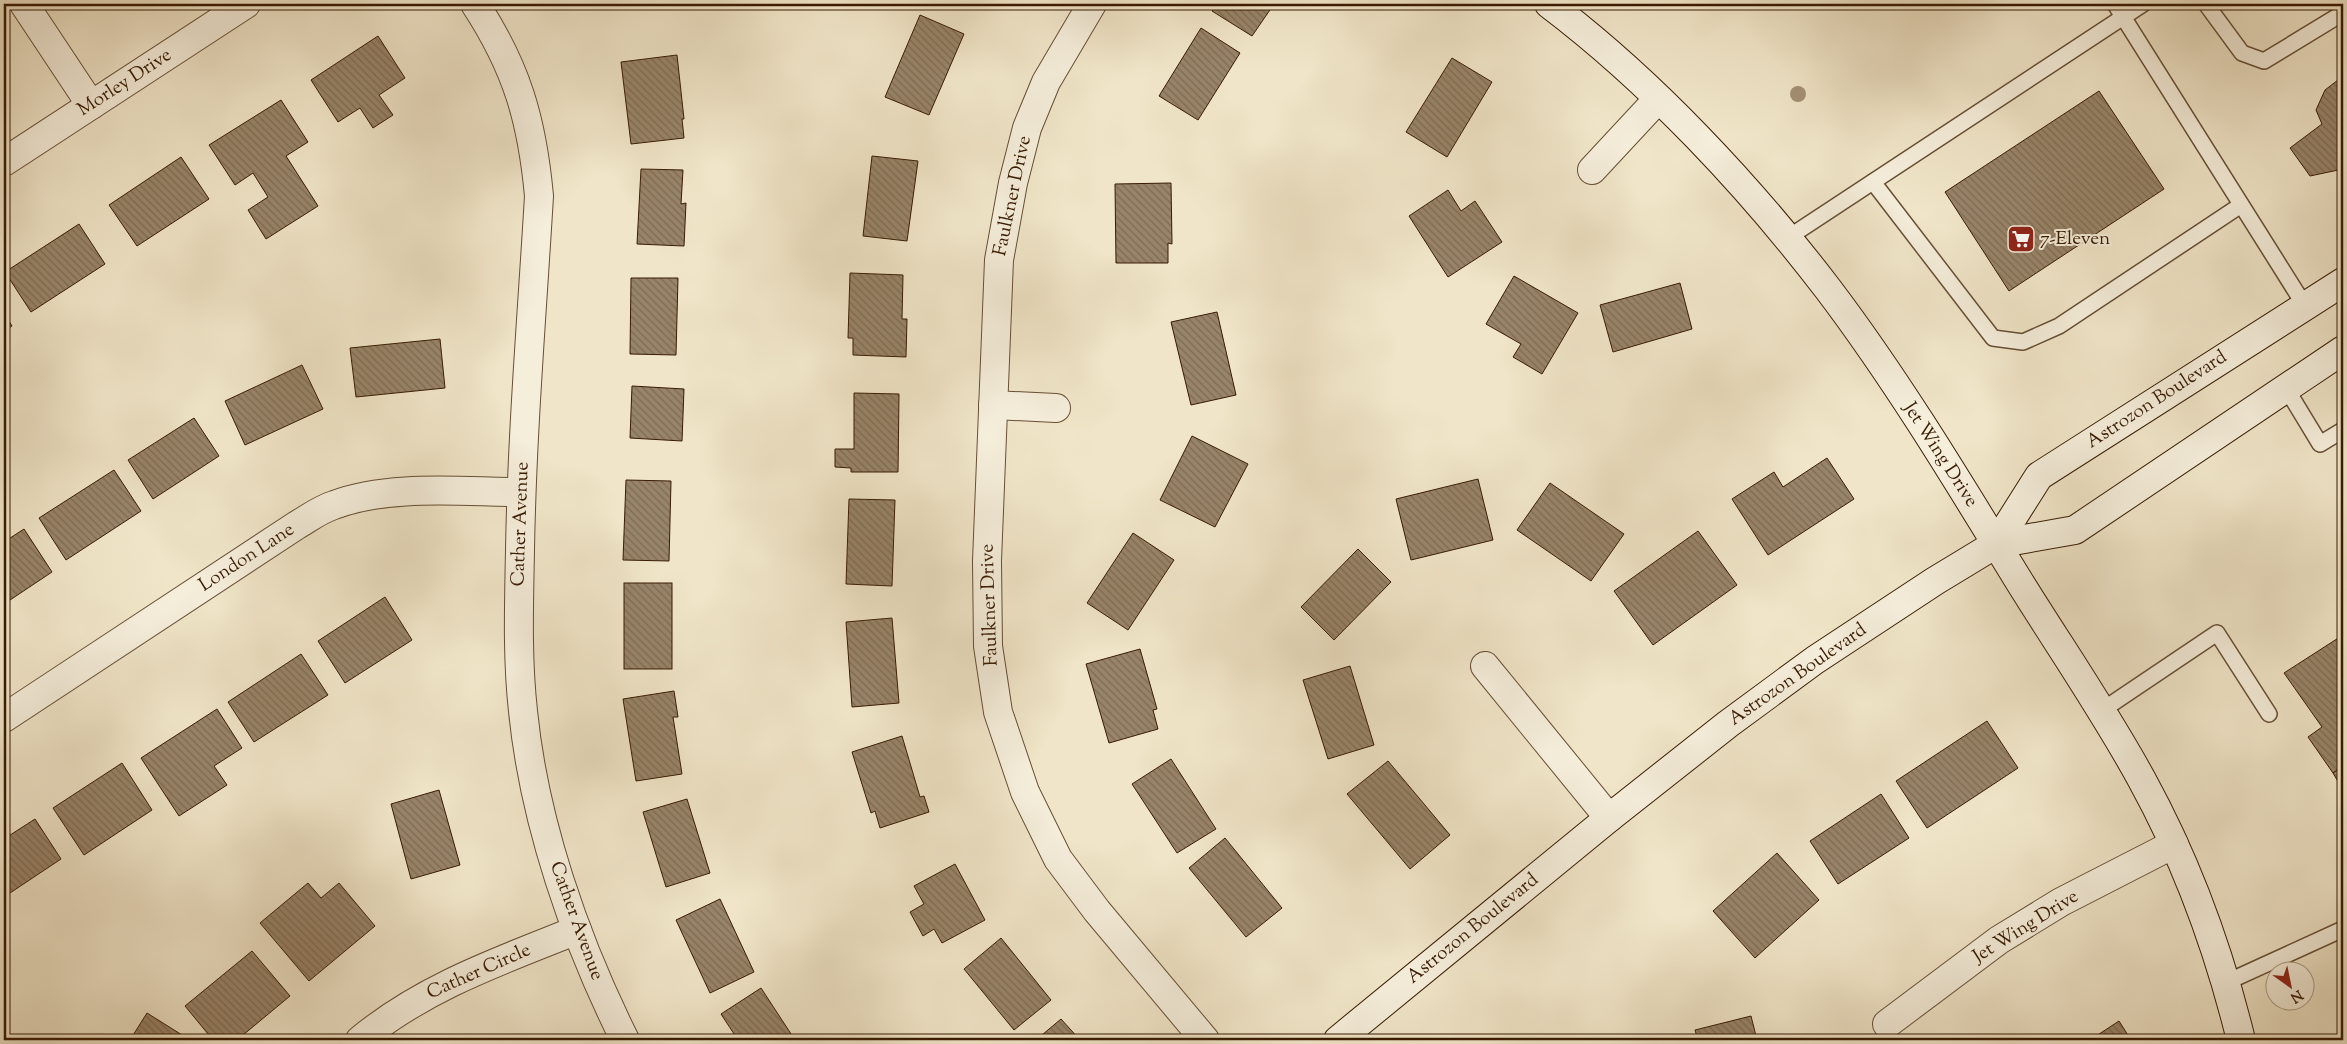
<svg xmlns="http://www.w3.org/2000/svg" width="2347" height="1044" viewBox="0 0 2347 1044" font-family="'Sorts Mill Goudy',serif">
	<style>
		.building { fill: url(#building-back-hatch); stroke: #391b02 }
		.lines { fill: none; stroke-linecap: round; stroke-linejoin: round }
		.service-casing { stroke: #674e34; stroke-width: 18 }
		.minor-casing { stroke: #674e34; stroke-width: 30 }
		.secondary-casing { stroke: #391b02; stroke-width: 30 }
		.service { stroke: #f5eedb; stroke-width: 15 }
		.minor { stroke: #f5eedb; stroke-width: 28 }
		.secondary { stroke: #f5eedb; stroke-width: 28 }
		.tree { fill: #a59176 }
		.labels { text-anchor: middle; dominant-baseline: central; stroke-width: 4; stroke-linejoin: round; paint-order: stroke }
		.street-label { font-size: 19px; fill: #391b02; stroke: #f5eedb }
		.poi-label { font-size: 19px; fill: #391b02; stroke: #f5eedb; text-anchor: start }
	</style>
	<defs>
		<pattern id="building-back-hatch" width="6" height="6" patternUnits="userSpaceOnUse" patternTransform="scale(1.25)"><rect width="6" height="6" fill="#988469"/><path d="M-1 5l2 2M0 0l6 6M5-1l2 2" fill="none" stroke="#7d6b54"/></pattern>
	</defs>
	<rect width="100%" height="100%" fill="#f0e5c8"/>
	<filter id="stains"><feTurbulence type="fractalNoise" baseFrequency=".004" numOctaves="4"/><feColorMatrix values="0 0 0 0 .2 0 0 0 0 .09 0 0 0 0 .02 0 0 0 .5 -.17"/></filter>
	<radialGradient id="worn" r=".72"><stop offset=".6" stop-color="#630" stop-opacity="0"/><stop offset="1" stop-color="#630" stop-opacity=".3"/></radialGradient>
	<!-- building -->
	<g class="building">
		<path d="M1217,4H1274L1252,36L1212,11Z"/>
		<path d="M920,15L964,34L929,115L885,97Z"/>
		<path d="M1201,28L1240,53L1198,120L1159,96Z"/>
		<path d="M378,36L405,78L379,95L393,115L373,128L360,108L338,122L311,80Z"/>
		<path d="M677,55L684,119H682L684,138L631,144L621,62Z"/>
		<path d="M1452,58L1492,82L1447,157L1406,132Z"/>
		<path d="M2338,80L2343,82V169L2310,176L2290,148L2322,124L2316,110L2325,90Z"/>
		<path d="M2099,91L2164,189L2009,291L1945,192Z"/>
		<path d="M281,100L308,142L286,156L318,206L266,239L248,210L268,197L253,173L235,185L209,145Z"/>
		<path d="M872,156L918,161L907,241L863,236Z"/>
		<path d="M181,157L209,199L137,246L109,205Z"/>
		<path d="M641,169L683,170L681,204L686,203L684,246L637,244Z"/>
		<path d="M1171,183L1172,244L1168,243V263H1116L1115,184Z"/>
		<path d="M1448,190L1461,211L1475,201L1502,242L1448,277L1409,216Z"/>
		<path d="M79,224L105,264L31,312L5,272Z"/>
		<path d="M850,273L903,275L902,319H907L906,357L853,355V338H848Z"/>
		<path d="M1514,276L1578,313L1542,374L1513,357L1521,344L1486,324Z"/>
		<path d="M631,278H678L676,355L630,354Z"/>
		<path d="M1680,283L1692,329L1613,352L1600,305Z"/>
		<path d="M1217,312L1236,395L1191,405L1171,322Z"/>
		<path d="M4,313L12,326L4,331Z"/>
		<path d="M440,339L445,388L356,397L350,348Z"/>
		<path d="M302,365L323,409L245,445L225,401Z"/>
		<path d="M632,386L684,389L682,441L630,438Z"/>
		<path d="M854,393L899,394L898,472H851V468L835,467V449H854Z"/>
		<path d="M194,418L219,456L153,499L128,460Z"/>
		<path d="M1192,436L1248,464L1215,527L1160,500Z"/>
		<path d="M1827,458L1854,499L1768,555L1732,499L1774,472L1783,487Z"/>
		<path d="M114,470L141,511L66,560L39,518Z"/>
		<path d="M1478,479L1493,540L1411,560L1396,499Z"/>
		<path d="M626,480L671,481L669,561L623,560Z"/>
		<path d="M1550,483L1624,534L1591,581L1517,530Z"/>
		<path d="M849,499L895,500L892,586L846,584Z"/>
		<path d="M24,529L52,572L4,604V542Z"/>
		<path d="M1698,531L1737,585L1653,645L1614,591Z"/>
		<path d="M1133,533L1174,560L1128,630L1087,603Z"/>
		<path d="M1358,549L1391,582L1334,640L1301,607Z"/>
		<rect x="624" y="583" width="48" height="86"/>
		<path d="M385,597L412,640L345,683L318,641Z"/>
		<path d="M892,618L899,703L852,707L846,622Z"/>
		<path d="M2343,635V766L2333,773L2308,737L2322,727L2284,673Z"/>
		<path d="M1140,649L1157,709L1153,710L1158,729L1109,743L1086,664Z"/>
		<path d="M301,654L328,695L254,742L228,702Z"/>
		<path d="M1350,666L1374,745L1328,759L1303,680Z"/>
		<path d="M674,691L678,717H673L682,774L636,781L623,699Z"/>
		<path d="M217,709L242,748L214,766L227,785L179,816L141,758Z"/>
		<path d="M1987,721L2018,768L1927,828L1896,781Z"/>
		<path d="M902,736L920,797L924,796L929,812L880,828L875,811L871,813L852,752Z"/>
		<path d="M1171,759L1216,829L1177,853L1132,784Z"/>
		<path d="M1388,761L1450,835L1410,869L1347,794Z"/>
		<path d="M122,763L152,810L84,855L53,808Z"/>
		<path d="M2343,766V790L2333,773Z"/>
		<path d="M439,790L460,865L411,879L391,804Z"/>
		<path d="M1881,794L1909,838L1838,884L1810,841Z"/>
		<path d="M687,799L710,873L666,887L643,812Z"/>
		<path d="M35,819L61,859L4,897V839Z"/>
		<path d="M1225,838L1282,908L1246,937L1189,868Z"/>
		<path d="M1777,853L1819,900L1755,958L1713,911Z"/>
		<path d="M955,864L985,920L942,943L934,929L923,936L910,912L924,904L914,886Z"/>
		<path d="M308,883L321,898L339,883L375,926L309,981L260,923Z"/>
		<path d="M720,899L754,972L710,993L676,920Z"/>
		<path d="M1001,938L1051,1000L1014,1030L964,969Z"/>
		<path d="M252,951L290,996L237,1040H213L185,1006Z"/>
		<path d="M761,988L795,1040H738L721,1014Z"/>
		<path d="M147,1013L190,1040H130Z"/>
		<path d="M1751,1016L1757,1040H1698L1695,1030Z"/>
		<path d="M1061,1019L1080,1040H1036Z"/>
		<path d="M2119,1021L2131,1040H2090Z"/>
	</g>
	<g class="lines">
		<!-- service casing -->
		<g class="service-casing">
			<g id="service">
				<path d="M2115,4L2305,306"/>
				<path d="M2206,4L2242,53L2264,61L2343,13"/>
				<path d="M1873,182L1993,338L2023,342L2059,326L2241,205"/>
				<path d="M1786,239L2143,4"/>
				<path d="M2286,388L2320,444L2343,430"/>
				<path d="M2101,711L2217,633L2269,714"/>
				<path d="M2227,982L2343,929"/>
			</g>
		</g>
		<!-- minor casing -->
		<g class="minor-casing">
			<g id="minor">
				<path d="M24,4L91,105"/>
				<path d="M475,4C517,68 532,120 539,196C532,314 522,432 520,550C519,604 517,657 523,711C534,822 575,940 625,1040"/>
				<path d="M1092,4L1046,82L1027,128L1013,183L999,260L987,561L988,646L998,712L1025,792L1058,859L1097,911L1205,1040"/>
				<path d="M4,162L246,4"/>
				<path d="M1592,170L1658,99"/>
				<path d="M993,405L1056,408"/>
				<path d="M1485,666L1609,818"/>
				<path d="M4,718L297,525C309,518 321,509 334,505C389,484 462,492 521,492"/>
				<path d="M1887,1024L1999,940L2061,902L2174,844"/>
				<path d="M360,1040C424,987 502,960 577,930"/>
			</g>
		</g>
		<!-- secondary casing -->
		<g class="secondary-casing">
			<g id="secondary">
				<path d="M1549,4C1651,81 1750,187 1828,289C1897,380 1959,483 2019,581C2060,647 2105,712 2142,780C2187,862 2219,950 2241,1040"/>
				<path d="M1996,544L2039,476L2343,282"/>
				<path d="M1338,1040L1609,818L1728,724L1815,660L1935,581L1996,544L2075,530L2343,350"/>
			</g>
		</g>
		<!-- service -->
		<use href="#service" class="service"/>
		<!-- minor -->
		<use href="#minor" class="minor"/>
		<!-- secondary -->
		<use href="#secondary" class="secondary"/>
	</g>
	<!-- trees -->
	<circle class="tree" cx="1798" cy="94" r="8"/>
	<!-- icons -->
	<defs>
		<g id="supermarket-square" transform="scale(1.4375)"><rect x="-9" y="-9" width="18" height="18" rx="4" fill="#8f2418" stroke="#f5eedb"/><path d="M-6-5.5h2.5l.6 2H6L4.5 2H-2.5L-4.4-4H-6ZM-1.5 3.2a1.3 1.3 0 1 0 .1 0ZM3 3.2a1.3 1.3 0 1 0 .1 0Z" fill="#fff"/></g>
	</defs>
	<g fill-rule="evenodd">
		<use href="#supermarket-square" x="2021" y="239"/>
	</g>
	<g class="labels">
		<!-- street labels -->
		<g class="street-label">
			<text transform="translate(125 83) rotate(-33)">Morley Drive</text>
			<text transform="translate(1013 196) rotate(-78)">Faulkner Drive</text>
			<text transform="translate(2157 400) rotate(-33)">Astrozon Boulevard</text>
			<text transform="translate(1940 455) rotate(57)">Jet Wing Drive</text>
			<text transform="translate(521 524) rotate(-88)">Cather Avenue</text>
			<text transform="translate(247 558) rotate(-33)">London Lane</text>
			<text transform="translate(990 605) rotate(-92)">Faulkner Drive</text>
			<text transform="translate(1798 675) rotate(-35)">Astrozon Boulevard</text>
			<text transform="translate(576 921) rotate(70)">Cather Avenue</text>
			<text transform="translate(2026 927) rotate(-32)">Jet Wing Drive</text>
			<text transform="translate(1473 929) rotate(-39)">Astrozon Boulevard</text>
			<text transform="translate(479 972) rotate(-24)">Cather Circle</text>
		</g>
		<!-- poi labels -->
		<g class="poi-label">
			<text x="2040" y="239">7-Eleven</text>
		</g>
	</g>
	<!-- margin -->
	<rect width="2347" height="1044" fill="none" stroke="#f0e5c8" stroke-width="20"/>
	<rect x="5" y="5" width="2337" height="1034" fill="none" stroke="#391b02" stroke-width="2.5"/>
	<rect x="10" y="10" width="2327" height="1024" fill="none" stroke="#391b02"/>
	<!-- north arrow -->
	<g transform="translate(2290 986) rotate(147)"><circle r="24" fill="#f5eedb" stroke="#aa9a84"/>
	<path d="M0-4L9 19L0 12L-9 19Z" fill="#8f2418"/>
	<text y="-8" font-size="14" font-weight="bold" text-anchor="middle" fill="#391b02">N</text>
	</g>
	<rect width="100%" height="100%" filter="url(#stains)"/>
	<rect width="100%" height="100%" fill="url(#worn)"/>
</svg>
